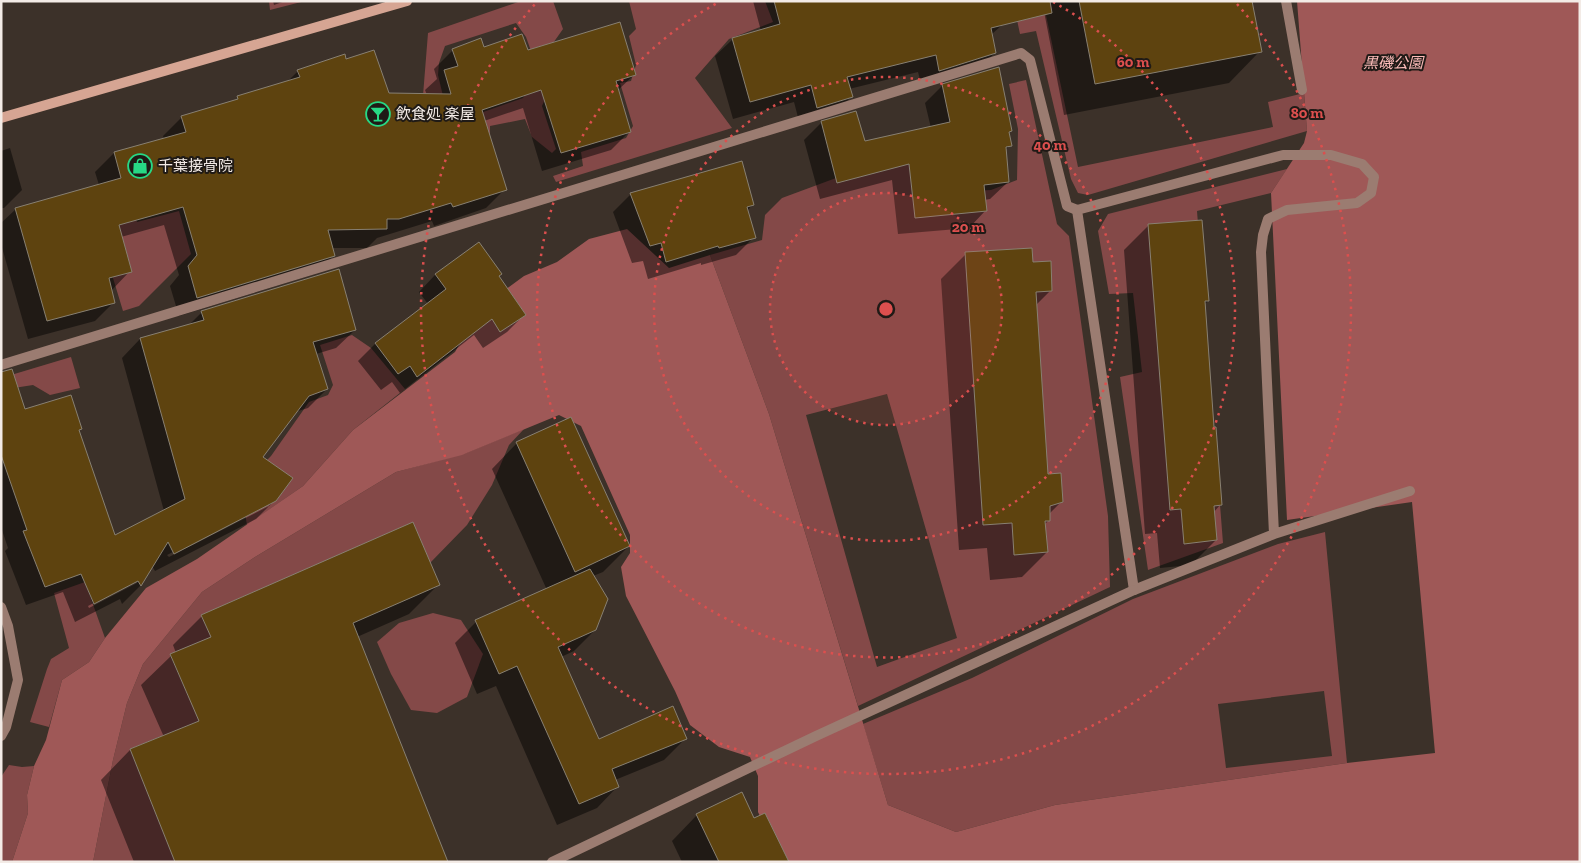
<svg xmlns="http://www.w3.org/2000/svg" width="1581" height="863" viewBox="0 0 1581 863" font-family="'Zilla Slab','Noto Sans JP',serif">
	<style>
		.green { fill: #844948; fill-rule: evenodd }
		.forest { fill: #9f5857 }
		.shadow { fill: #0007; fill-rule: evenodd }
		.building { fill: #5e430f; stroke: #888072 }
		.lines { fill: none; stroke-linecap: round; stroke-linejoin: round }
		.lane { stroke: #9b7c71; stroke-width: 10 }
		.street { stroke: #9b7c71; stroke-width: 10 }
		.secondary { stroke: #d6a593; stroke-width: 10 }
		.ring { fill: none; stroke: #dc4f4e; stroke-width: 2.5; stroke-dasharray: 2.5 5 }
		.labels { text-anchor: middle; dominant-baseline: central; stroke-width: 4; stroke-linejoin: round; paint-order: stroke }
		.park-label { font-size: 15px; font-style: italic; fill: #fcbcb9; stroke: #1f1a16 }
		.poi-label { font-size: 15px; fill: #f3ebe6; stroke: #1f1a16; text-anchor: start }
		.centre { fill: #dc4f4e; stroke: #1f1a16; stroke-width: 2.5 }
		.ring-label { font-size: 15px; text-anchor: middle; font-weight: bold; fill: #dc4f4e; stroke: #1f1a16; stroke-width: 4; stroke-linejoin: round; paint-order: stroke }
	</style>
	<rect width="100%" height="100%" fill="#3c3129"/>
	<!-- green -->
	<g class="green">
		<path d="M269,1H305L270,10Z"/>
		<path d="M521,1H553L563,29L551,46L547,94L542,106L556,149L552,153L532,137L525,119L490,126V135L458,121L523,98L529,88L537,68L526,37L516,23L445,46L439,63L438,75L443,96L418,158L428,33Z"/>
		<path d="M629,1H765L773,22L729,39L695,78L732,128L556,182L553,176L583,166L581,152L626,138L633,126L620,83L631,81L636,65L629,36L636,29Z"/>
		<path d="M1013,1L1046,15L1078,167L1273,127L1268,102L1304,93L1307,131L1088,195L1078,193L1071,179L1036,31L1020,34Z"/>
		<path d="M1026,80L1057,224L1069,236L1108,516L1110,587L858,706L769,414L710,255L762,240L765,215L782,198L863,168L929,162L954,192L991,190L1017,180L1018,129L1009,84ZM887,394L957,638L877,667L806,415Z"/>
		<path d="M1287,169L1271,193L1197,211L1223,543L1148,570L1120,377L1142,372L1133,293L1109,294L1098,231L1108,214Z"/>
		<path d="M127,195L137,222L179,211L191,254L139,306L123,311L103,245L106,202Z"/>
		<path d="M352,335L371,348L405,389L353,430L303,486L247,525L243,502L256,471L271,456L309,402L328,395L333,385L320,345Z"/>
		<path d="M71,357L80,388L50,395L33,385L1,390V378Z"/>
		<path d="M524,429L509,445L492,485L467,525L430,563L201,615L211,637L170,655L188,696L287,652L235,706L130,749L175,862H93L113,760L127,703L143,664L202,592L255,557L396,472L466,453Z"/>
		<path d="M1325,532L1347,763L1055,805L956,832L888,805L863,724L972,678L1133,599L1278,544ZM1324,691L1332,756L1226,768L1218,704Z"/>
		<path d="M85,582L105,638L89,662L62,680L49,727L30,722L47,669L51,659L69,648L54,593Z"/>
		<path d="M433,613L461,620L483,654L467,697L437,713L411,710L391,674L377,642L399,623Z"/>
		<path d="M9,765L22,767L34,766L27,795L28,813L12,862H1V777Z"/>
	</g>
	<!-- forest -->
	<path class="forest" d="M1297,1H1580V862H782L758,812V776L750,757L719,747L690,725L675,691L626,596L621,567L630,553V535L581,426L559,415L462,455L396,472L255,557L202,592L143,664L127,703L113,760L93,862H12L28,813L27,795L34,766L46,740L62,680L89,662L105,638L146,588L197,559L303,486L353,430L455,352L479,309L524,276L557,262L589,239L627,229L669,268L710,255L769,414L888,805L956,832L1055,805L1347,763L1435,753L1412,502L1287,520L1271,193L1304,143L1307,131Z"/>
	<!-- shadow -->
	<g class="shadow">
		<path d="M273,1H285L274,5Z"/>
		<path d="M753,1H997L1003,24L991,35L995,53L977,70L922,87L918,72L849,89L851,97L834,114L800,125L794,102L733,119L715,56L733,39L761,31Z"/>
		<path d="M1042,1H1250L1260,51L1229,83L1064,115Z"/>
		<path d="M483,49L527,52L635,74L617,91L630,131L611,150L542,171L523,108L484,121L505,189L486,208L434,226L432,221L377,238L367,248H332L334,255L315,274L179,316L170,286L179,275L164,225L121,237L130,271L111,291L114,302L95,321L28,339L1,244V223L16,209L99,185L95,172L114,153L164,139L163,136L182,117L235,101L238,98L287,82L298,71L346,61L389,95H427L425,90L437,79L434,69L453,50Z"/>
		<path d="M943,85L1010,131L1008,134L1010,145L1005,151L1008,182L990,199L984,200L986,210L969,228L898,234L892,180L820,199L804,140L821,123L864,143L931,128L925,103Z"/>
		<path d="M10,148L22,190L4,208H1V151Z"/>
		<path d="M631,194L752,205L747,211L754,237L736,255L701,265V263L648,279L643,261L632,263L613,212Z"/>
		<path d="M1149,225L1208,301L1204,305L1220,505L1214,512L1216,540L1191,565L1160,568L1157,533L1145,534L1124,250Z"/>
		<path d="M966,254L1032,264L1051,290L1036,305L1047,475L1062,501L1049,514V520L1044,525L1047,552L1022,577L990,580L987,548L959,550L941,279Z"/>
		<path d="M435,275L498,277L524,315L507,332L483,348L474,335L400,393L392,382L381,390L358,361L375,344L428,304L419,292Z"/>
		<path d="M202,312L355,330L336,348L316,354L327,389L308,408L295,412L261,457L275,500L256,519L155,571L152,566L140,586L122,604L120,599L75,622L63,592L26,605L5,551L8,548L1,527V403L81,428L78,431L114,537L164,511L122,358L140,339L188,326ZM269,503V506L169,557L167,555ZM137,580V583L89,608L88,606Z"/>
		<path d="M517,443L629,546L603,572L593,576L595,630L574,651L561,657L598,741L685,739L664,760L615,780L618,786L597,808L557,825L496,686L477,694L455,643L476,622L547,590L492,469Z"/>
		<path d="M439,584L409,614L357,637L447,862H134L101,780L130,750L164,737L141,685L171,656L176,653L173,645L202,616Z"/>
		<path d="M697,815L754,820L788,862H682L672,841Z"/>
	</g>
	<!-- building -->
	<g class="building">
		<path d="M774,1H1050L1052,13L991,28L996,53L939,71L936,55L847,77L853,97L817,108L811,85L750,102L732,38L780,24Z"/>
		<path d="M1079,1H1252L1262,52L1095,84Z"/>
		<path d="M620,22L636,75L616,81L631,132L561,153L541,90L482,110L507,190L453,207L451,203L399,219H387V229L328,230L335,256L197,298L188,266L197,255L183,207L119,225L132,272L109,278L115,303L47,321L15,208L121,178L114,152L186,132L181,116L238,99L237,96L300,77L297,70L345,54L346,59L374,50L389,93L451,94L444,70L458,66L452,49L481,38L484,47L522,34L528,50Z"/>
		<path d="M999,67L1012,131L1009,132L1012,146L1006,147L1009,182L984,185L987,211L915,218L909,164L837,183L821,121L856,111L865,141L950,122L942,84Z"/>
		<path d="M742,161L754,205L747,207L756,238L719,248L718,246L666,262L661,243L650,246L630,193Z"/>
		<path d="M1202,220L1209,301H1205L1214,427H1216L1222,505L1214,506L1217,540L1184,544L1181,509L1170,510L1148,224Z"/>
		<path d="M479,242L502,274L499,276L526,315L500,332L492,319L417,377L410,366L398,374L375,343L446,289L435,274Z"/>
		<path d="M1032,248L1033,262L1051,261L1052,291L1036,292L1048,474L1061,473L1063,502L1050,506V521H1045L1048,552L1014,555L1012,523L983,525L965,252Z"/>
		<path d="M339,269L356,330L313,342L328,389L309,396L263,457L293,478L276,501L174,554L168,542L141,586L138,581L94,604L81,574L45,587L23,531L27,530L1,455V372L12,369L25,409L71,395L82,429L79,430L115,535L185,499L140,338L204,320L201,311Z"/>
		<path d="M571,417L630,546L575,572L516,442Z"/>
		<path d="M413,522L440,585L353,623L448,862H175L130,749L199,721L170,654L211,637L201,615Z"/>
		<path d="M590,569L608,599L596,630L558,647L599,739L673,706L687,739L612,769L619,787L579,804L517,666L499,674L475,620Z"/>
		<path d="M742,792L754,818L765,813L789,862H719L696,814Z"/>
	</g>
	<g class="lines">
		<!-- lane -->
		<g class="lane">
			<path d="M1274,534L1261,252L1263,235L1268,219L1287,210L1357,203L1371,193L1374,177L1362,164L1331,155H1283L1077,210L1134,590L1274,534L1410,491"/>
			<path d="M552,862L816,736L1134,590"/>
		</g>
		<!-- street -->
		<g class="street">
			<path d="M1286,1L1302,90"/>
			<path d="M1,365L1021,53L1030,60L1067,206L1077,210"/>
			<path d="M1,607L8,626L18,680L6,727L1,736"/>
		</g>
		<!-- secondary -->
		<path class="secondary" d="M1,118L407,1"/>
	</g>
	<!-- distance rings -->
	<circle cx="886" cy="309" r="116" fill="#dc4f4e" fill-opacity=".12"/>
	<g class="ring">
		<circle cx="886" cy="309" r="116"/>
		<circle cx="886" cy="309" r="232"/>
		<path d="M1053 2A349 349 0 1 1 719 2"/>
		<path d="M1237 4A465 465 0 1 1 535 4"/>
	</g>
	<!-- icons -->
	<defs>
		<g id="bar-ring" transform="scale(1.25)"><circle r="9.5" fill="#1f1a16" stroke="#27d885" stroke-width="1.5"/><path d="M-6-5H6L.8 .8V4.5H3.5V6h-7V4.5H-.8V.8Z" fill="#27d885"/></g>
		<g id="shop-ring" transform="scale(1.25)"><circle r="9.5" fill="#1f1a16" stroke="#27d885" stroke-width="1.5"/><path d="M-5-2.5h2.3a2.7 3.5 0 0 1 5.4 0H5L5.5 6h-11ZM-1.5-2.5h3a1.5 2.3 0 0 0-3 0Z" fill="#27d885"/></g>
	</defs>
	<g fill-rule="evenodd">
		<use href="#bar-ring" x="378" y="114"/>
		<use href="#shop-ring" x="140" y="166"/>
	</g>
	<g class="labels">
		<!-- park labels -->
		<g class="park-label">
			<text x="1393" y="63">黒磯公園</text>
		</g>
		<!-- poi labels -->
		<g class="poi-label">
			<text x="396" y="114">飲食処 楽屋</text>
			<text x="158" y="166">千葉接骨院</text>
		</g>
	</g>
	<circle cx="886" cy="309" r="8" class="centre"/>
	<g class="ring-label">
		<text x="1133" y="67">60 m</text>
		<text x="1307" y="118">80 m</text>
		<text x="1050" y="150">40 m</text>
		<text x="968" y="232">20 m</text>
	</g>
	<!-- border -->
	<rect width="1581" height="863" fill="none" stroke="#f3ebe6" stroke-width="5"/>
</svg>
